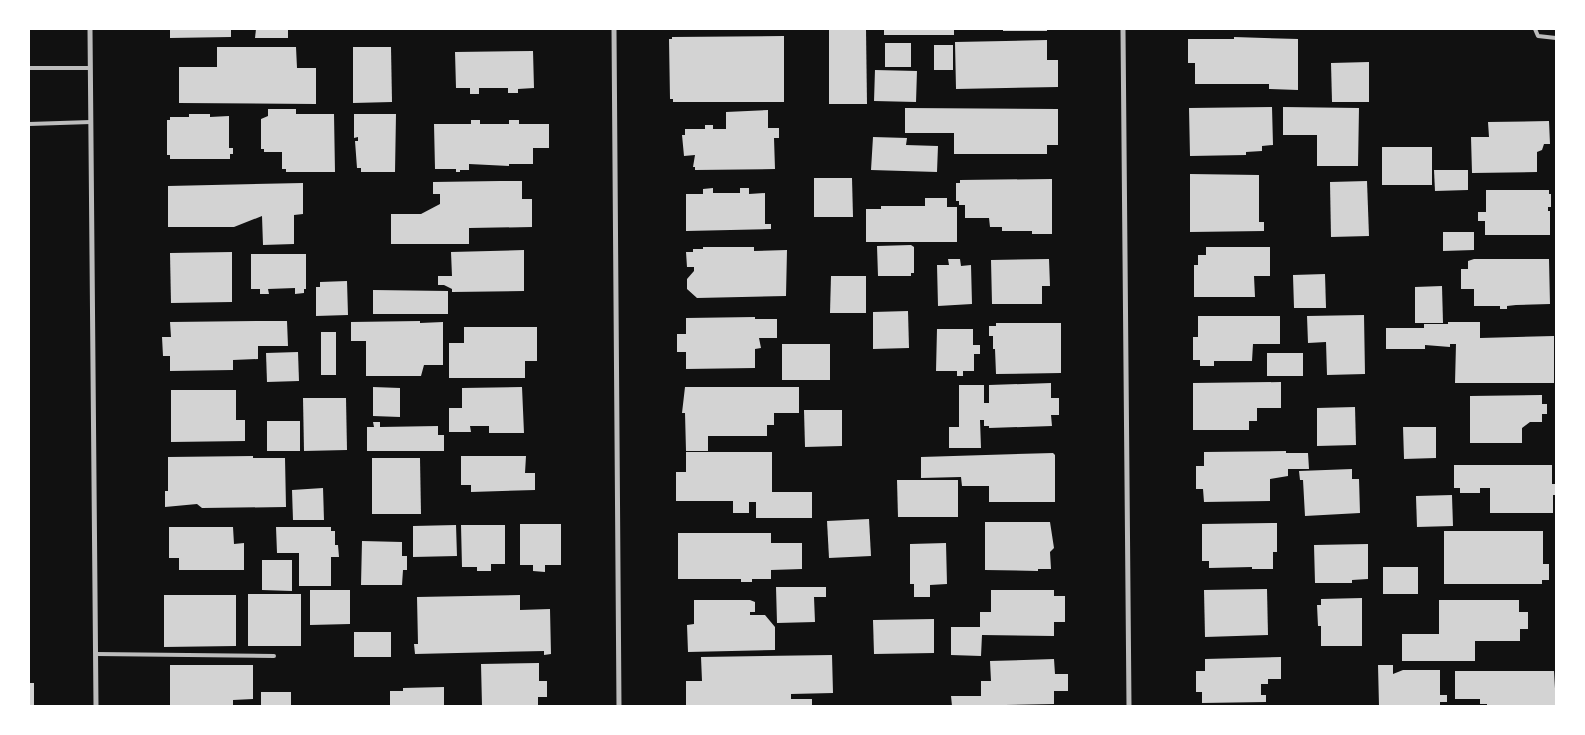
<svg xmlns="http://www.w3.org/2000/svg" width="1585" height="735" viewBox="0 0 1585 735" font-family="'DejaVu Sans',sans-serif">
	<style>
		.building { fill: #d3d3d3 }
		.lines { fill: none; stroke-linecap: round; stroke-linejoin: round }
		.service { stroke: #bcbcbc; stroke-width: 4 }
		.minor { stroke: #bcbcbc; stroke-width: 5 }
	</style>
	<rect width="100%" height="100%" fill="#111"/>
	<!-- building -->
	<g class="building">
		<path d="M170,29H231V37L170,38Z"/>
		<path d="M256,29H288V38H255Z"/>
		<path d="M829,29H866L867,104H829Z"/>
		<rect x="884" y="29" width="70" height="6"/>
		<rect x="1003" y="29" width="44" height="2"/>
		<path d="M784,36V102H673V99H670L669,39H672V37Z"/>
		<path d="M1234,37L1298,39V90L1269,89V84H1195V63H1188V39H1234Z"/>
		<path d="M1047,40V60H1058V87L956,89L955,42Z"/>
		<rect x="885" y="43" width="26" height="24"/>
		<rect x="934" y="45" width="19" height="25"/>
		<path d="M217,47H296L297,68H316V104L179,103V67H217Z"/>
		<path d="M353,47H391L392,102L353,103Z"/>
		<path d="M533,51L534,88L518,89V93H508V88H479V94H470V88H456L455,52Z"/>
		<path d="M1369,62V102H1332L1331,63Z"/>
		<path d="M875,70L917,71L916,102L874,101Z"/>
		<path d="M1272,107L1273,145L1262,146V151L1246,152V155L1190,156L1189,108Z"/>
		<path d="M1283,107L1359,108L1358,166H1317V135H1283Z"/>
		<path d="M905,108L1058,109V145H1047V154H954V133H905Z"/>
		<path d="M268,109H296V114H334L335,172H286V169H282V152H264V149H261V119L268,116Z"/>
		<path d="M768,110V128H779V138H774L775,169L695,170V167H693L695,155L684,156L682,135H685V129H705V125H713V129H726V112Z"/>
		<path d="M189,114H210V117L229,116V148H233V154H230V159H170V155H167V120H170V117H189Z"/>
		<path d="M354,114H396L395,172H361V168H357L355,141H358V137L354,138Z"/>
		<path d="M471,120H480V124H509V120H519V124H549V148H533V164H509V166L469,164V170H460V172H456V169H435L434,124H471Z"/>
		<path d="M1549,121L1550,144H1544L1542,150L1537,152V172L1472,173L1471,137H1489L1488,122Z"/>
		<path d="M873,137L907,138L906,145L938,146L937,172L871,170Z"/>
		<rect x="1382" y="147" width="50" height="38"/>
		<path d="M1434,170H1468V190L1435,191Z"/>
		<path d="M1190,174L1259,175V222H1264V231L1190,232Z"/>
		<path d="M814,178H852L853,217H814Z"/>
		<path d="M1052,179V234H1032V231H1002V227H990L989,218H965V205H959V201H956V183H960V180Z"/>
		<path d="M500,181H522V199H532V227L469,228V244H391V214H421L440,204V194H433V182Z"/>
		<path d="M1367,181L1369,236L1331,237L1330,182Z"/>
		<path d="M303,183V214L294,215V244L263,245L262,216L234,227H168V186Z"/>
		<path d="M713,188V193H740V188H749V194L765,193V224H771V229L686,231V194H703V189Z"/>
		<path d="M1486,190H1549V194H1551V207H1548V211H1550V235H1485V221H1478V212H1486Z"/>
		<path d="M925,198H947V207H957V242H866V209H881V206H925Z"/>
		<path d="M1443,232H1474V250L1443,251Z"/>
		<path d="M911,245L914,247V273H911V276H878L877,246Z"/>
		<path d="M703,247H754V251L787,250L786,296L697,298L687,289V279L694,271V267H687L686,252H693V249H703Z"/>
		<path d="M1206,247H1270V276H1254L1255,297H1194V265H1198V255H1206Z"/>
		<path d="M524,250V291L452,292V289L444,285H438V276H452L451,252Z"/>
		<path d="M232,252V302L171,303L170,253Z"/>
		<path d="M251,254H306V289H304V293L295,294V288L268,289L269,294H260V289H251Z"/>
		<path d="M948,259H960L961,266L971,265L972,304L938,306L937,265H949Z"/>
		<path d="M1049,259L1050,286H1042V304H992L991,260Z"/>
		<path d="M1474,259H1549L1550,304L1516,305L1507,306V309H1500V306H1474V289H1461V269H1468V261Z"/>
		<path d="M1325,274L1326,308H1294L1293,275Z"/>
		<path d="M831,276H866V313H830Z"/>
		<path d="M347,281L348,315L316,316V287H320V282Z"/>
		<path d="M1442,286L1443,323H1415V287Z"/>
		<path d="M373,290L448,291V314H373Z"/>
		<path d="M908,311L909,348L873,349V312Z"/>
		<path d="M1364,315L1365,374L1327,375L1326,342L1308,343L1307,316Z"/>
		<path d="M1198,316H1280V344H1253L1252,361H1214V366H1200V360H1193V337H1198Z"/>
		<path d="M755,317V319H777V338H759L761,348L755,349V368L686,369V352H677V334H686V318Z"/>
		<path d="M258,321H287L288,346H258V359L233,360V370L170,371V356H163L162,337H171L170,322Z"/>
		<path d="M420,321V323L443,322V365H424L421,376H366V341H351V322Z"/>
		<path d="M1448,322H1480V338L1554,336V383H1455L1456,344H1450V347L1425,345V349H1386V328H1424V324H1448Z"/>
		<path d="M996,323H1061V373L996,374L995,349H993V336H989V326H996Z"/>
		<path d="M464,327H537V361H525V378H449V343H464Z"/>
		<path d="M937,329H973V345H980V354H974V371H963V376H957V371H936Z"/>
		<rect x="321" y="332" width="15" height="43"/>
		<rect x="782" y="344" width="48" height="36"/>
		<path d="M298,352L299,381L267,382L266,353Z"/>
		<rect x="1267" y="353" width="36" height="23"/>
		<path d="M1281,382V408H1257V421H1249V430H1193V383Z"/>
		<path d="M1051,383V398H1059V415H1051L1052,426L989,428V426H984V420H980L981,448H949V427H959V385H984V403H989V385Z"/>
		<path d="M373,387L400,388V417L373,416Z"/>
		<path d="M522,387L524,433H489V426H470L471,432H449V408H462V388Z"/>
		<path d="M685,387H799V413H774V425H767V436H708V451H686L685,413H682Z"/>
		<path d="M171,390H236V420H245V441L171,442Z"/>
		<path d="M1542,395V404H1547V414H1542V422H1530L1522,428V443H1470V396Z"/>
		<path d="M303,398H346L347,450L304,451Z"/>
		<path d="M1355,407L1356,445L1317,446V408Z"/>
		<path d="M804,410H842V446L805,447Z"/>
		<rect x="267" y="421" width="33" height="30"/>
		<path d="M373,422H380V427L438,426V435H444V451H367V427H374Z"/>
		<path d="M1403,427H1436V458L1404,459Z"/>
		<path d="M1286,451V453H1308L1309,469H1288V476L1270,479V501L1204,502L1203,489H1196V466H1204V452Z"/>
		<path d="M686,452H772V492H812V518H756V502H749V513H733V501H676V472H686Z"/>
		<path d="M1053,453L1055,455V502H989V486H962L961,477L921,478V457Z"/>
		<path d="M253,456V458H285L286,507L202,508L197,504L165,507V491H168V457Z"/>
		<path d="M461,456H526L525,473H535V490L471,492V485H461Z"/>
		<path d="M372,458H420L421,514H372Z"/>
		<path d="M1454,465H1552V484H1556V495H1553V513H1490V488H1480V493H1460V488H1454Z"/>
		<path d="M1352,469V479H1359L1360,513L1305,516L1303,480H1300L1299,471Z"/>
		<path d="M897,480H958V517H898Z"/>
		<path d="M323,488L324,520H293L292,490Z"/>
		<path d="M1452,495L1453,526L1417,527L1416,496Z"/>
		<path d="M869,519L871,556L829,558L827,521Z"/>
		<path d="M985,522H1050L1054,548L1050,552L1051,569H1038V571L985,570Z"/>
		<path d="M1277,523V552H1273V569H1252V567L1209,568V561H1202V524Z"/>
		<path d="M520,524H561V565H545V572L533,571V565H520Z"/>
		<path d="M456,525L457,556L413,557V526Z"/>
		<path d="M461,525H505V564H491V571H477V567H462Z"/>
		<path d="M169,527H233L234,544L244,543V570H179V558H169Z"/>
		<path d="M276,527H331V531H335V545H338L339,557H331V586H299V553H277Z"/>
		<path d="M1444,531H1543V564H1549V580H1542V584H1444Z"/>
		<path d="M678,533H771V543H802V569L771,570V579H752V582H741V579H678Z"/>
		<path d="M362,541L402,542V556H407V570H403L402,585H361Z"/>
		<path d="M946,543L947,584L930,585V597H914V584H910V544Z"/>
		<path d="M1368,544V579L1352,580V583H1315L1314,545Z"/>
		<path d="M262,560H292V591L262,590Z"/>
		<rect x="1383" y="567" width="35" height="27"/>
		<path d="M776,587H826V597H814L815,622L777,623Z"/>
		<path d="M1267,589L1268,635L1205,637L1204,590Z"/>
		<path d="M310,590H350V624L310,625Z"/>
		<path d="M991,590H1054V596H1065V622H1054V636L982,635L981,656L951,655V627H980V612H991Z"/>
		<rect x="248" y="594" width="53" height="52"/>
		<path d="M164,595H236V646L164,647Z"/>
		<path d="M520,595V610L550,609L551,654L544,655V651L415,654L414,644H418L417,597Z"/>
		<path d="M1362,598V646H1321V626H1318L1317,605H1321V599Z"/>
		<path d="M694,600H750L755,602V612H750V615H765L775,627V650L688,652L687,625L694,624Z"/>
		<path d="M1439,600H1519V612H1528V629H1520V641H1475V661H1402V634H1439Z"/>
		<path d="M934,619V653L874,654L873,620Z"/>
		<rect x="354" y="632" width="37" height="25"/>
		<path d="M832,655L833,693L791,694V699H812V706H686V681H702L701,657Z"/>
		<path d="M1281,657V679H1268V684H1261V695H1266V702L1202,703V692H1196V671H1205V659Z"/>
		<path d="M1054,659L1055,674H1068V691H1054V704L952,706L951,696H981V681H991L990,661Z"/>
		<path d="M539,663V681H547V697H538V706H482L481,664Z"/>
		<path d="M170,665H253V699L233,700V706H170Z"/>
		<path d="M1378,665H1393V674L1403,670H1440V695H1447V702H1440V706H1379Z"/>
		<path d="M1455,671H1554L1556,706H1487V704H1480V699H1455Z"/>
		<rect x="29" y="683" width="5" height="23"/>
		<path d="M444,687V706H390V691H403V688Z"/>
		<rect x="261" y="692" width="30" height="14"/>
	</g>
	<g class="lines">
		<!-- service -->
		<g class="service">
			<path d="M1535,29L1538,36L1556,38"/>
			<path d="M29,68H90"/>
			<path d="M29,124L91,122"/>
			<path d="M96,654L274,656"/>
		</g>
		<!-- minor -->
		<g class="minor">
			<path d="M90,29L96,706"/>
			<path d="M614,29L619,706"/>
			<path d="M1123,29L1129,706"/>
		</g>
	</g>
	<!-- border -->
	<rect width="1585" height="735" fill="none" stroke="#ffffff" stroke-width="60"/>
</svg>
